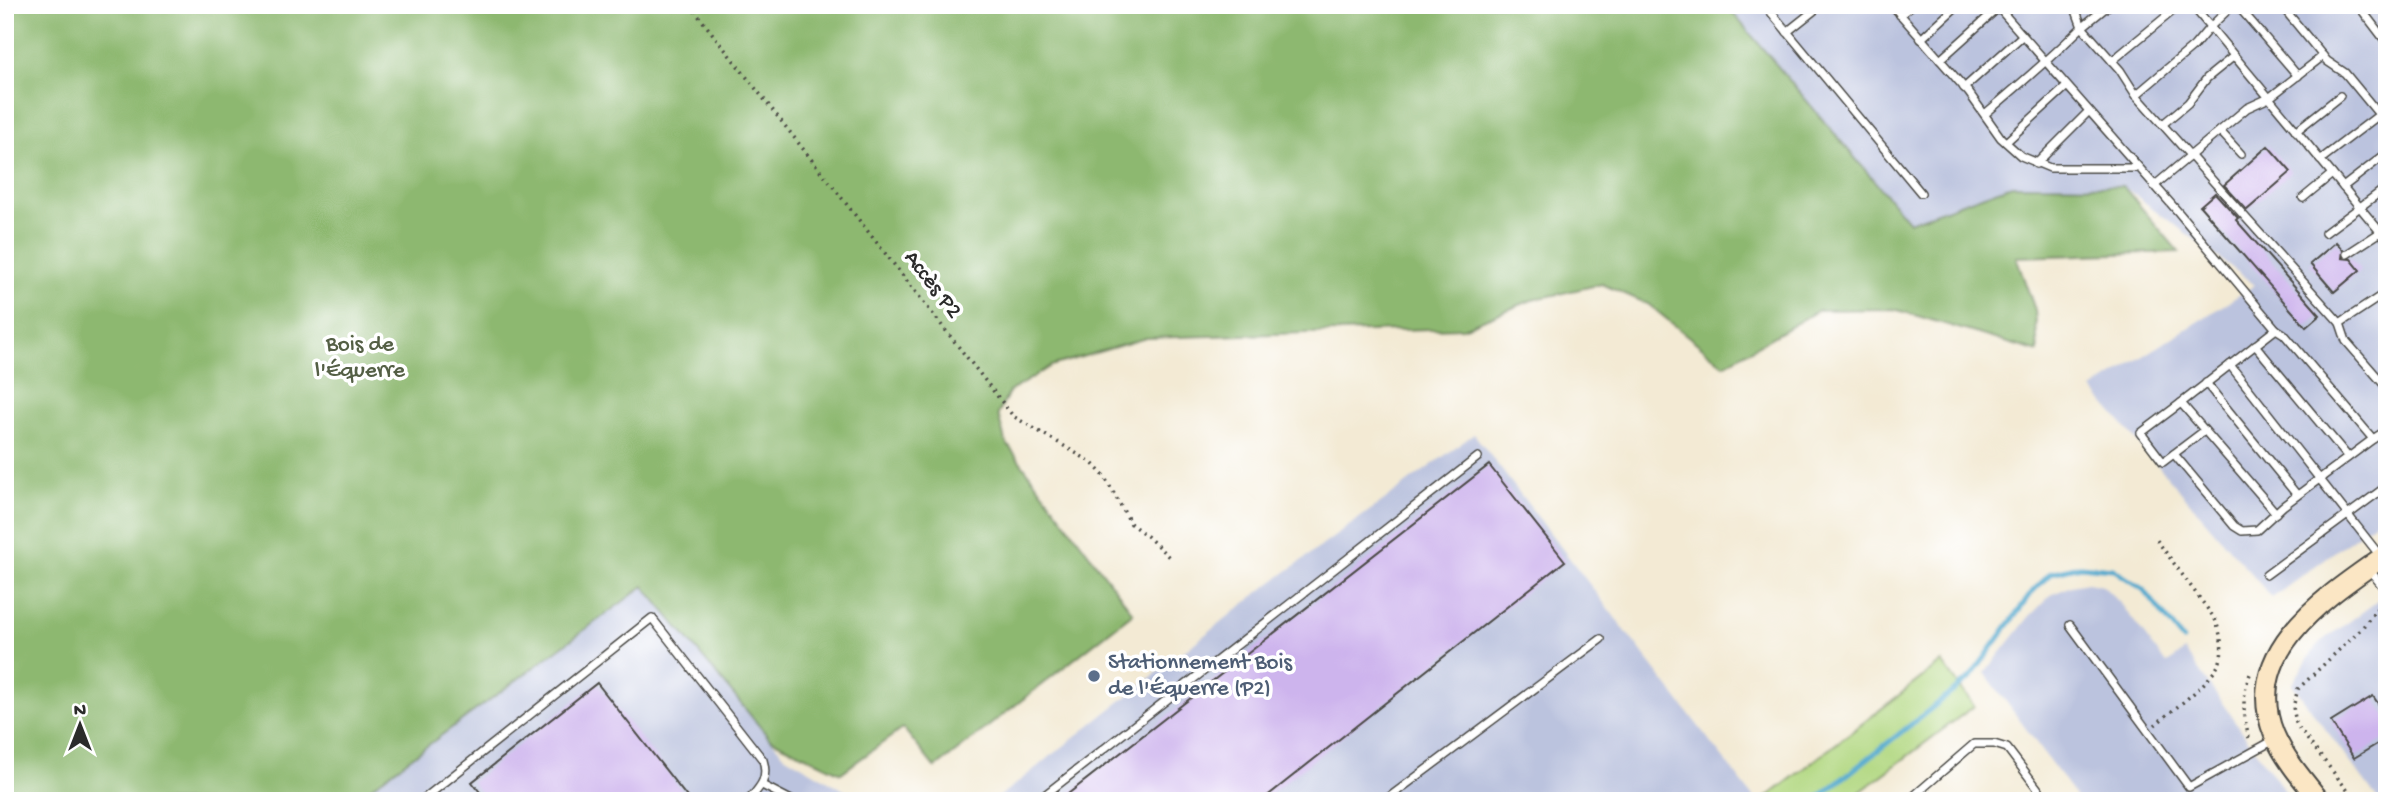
<svg xmlns="http://www.w3.org/2000/svg" width="2392" height="806" viewBox="0 0 2392 806" font-family="'Gochi Hand',sans-serif">
	<style>
		.industrial { fill: #bbc3de }
		.green { fill: #b2d882; stroke: #6e8256; stroke-width: 2 }
		.forest { fill: #8db870; stroke: #5c724e; stroke-width: 2 }
		.lines { fill: none; stroke-linecap: round; stroke-linejoin: round }
		.stream { stroke: #4fa8cd; stroke-width: 5 }
		.building { fill: #cdb4ed }
		.lane-casing { stroke: #494844; stroke-width: 10 }
		.secondary-casing { stroke: #494844; stroke-width: 23 }
		.path { stroke: #494844; stroke-width: 3.5; stroke-dasharray: 2 5; stroke-linecap: butt }
		.lane { stroke: #fff; stroke-width: 7 }
		.secondary { stroke: #fbe6c4; stroke-width: 19 }
		.service-dot { fill: #5c6f8a; stroke: #fff; stroke-width: 2.5 }
		.labels { text-anchor: middle; dominant-baseline: central; stroke-width: 7; stroke-linejoin: round; paint-order: stroke }
		.street-label { font-size: 23px; fill: #2b2b2b; stroke: #fff }
		.park-label { font-size: 23px; fill: #545f45; stroke: #fff }
		.service-label { font-size: 23px; fill: #4e5e75; stroke: #fff; text-anchor: start }
	</style>
	<rect width="100%" height="100%" fill="#fff"/>
	<filter id="ink" filterUnits="userSpaceOnUse"><feTurbulence type="fractalNoise" baseFrequency=".0143" numOctaves="2"/><feDisplacementMap in="SourceGraphic" scale="14" xChannelSelector="R" yChannelSelector="G"/><feConvolveMatrix kernelMatrix="1 2 1 2 8 2 1 2 1" color-interpolation-filters="sRGB"/></filter>
	<filter id="wash" filterUnits="userSpaceOnUse"><feTurbulence type="fractalNoise" baseFrequency=".00686" numOctaves="4" result="noise"/><feDisplacementMap in="SourceGraphic" scale="28" xChannelSelector="R" yChannelSelector="G"/><feGaussianBlur stdDeviation="1.57" result="paint"/><feColorMatrix in="noise" values="0 0 0 0 0 0 0 0 0 0 0 0 0 0 0 0 0 1.4 0 .05"/><feComposite in="paint" operator="in"/></filter>
	<g filter="url(#wash)">
		<rect width="100%" height="100%" fill="#f3ead4"/>
		<!-- industrial -->
		<g class="industrial">
			<path d="M1726,5H2382L2387,11V513L2272,598L2092,389L2255,285L2123,186L2012,185L1909,222Z"/>
			<path d="M1474,434L1756,801H994L1263,589Z"/>
			<path d="M2088,583L2103,586L2122,605L2166,664L2185,651L2292,801H2079L1985,673L2029,617L2051,595L2071,586Z"/>
			<path d="M645,586L784,755L849,793L884,798L887,801H365L370,788Z"/>
			<path d="M2387,594V801H2379L2292,684L2317,645Z"/>
		</g>
		<!-- green -->
		<path class="green" d="M1942,662L1974,706L1848,801H1762Z"/>
		<!-- forest -->
		<path class="forest" d="M5,5H1726L1909,222L2012,185L2123,186L2179,252L2016,257L2035,310L2038,352L1894,309L1819,310L1724,365L1648,304L1602,284L1532,300L1463,328L1146,338L1051,366L1009,392L998,414L1005,441L1133,613L935,768L903,728L841,773L770,739L644,586L370,788L365,801H5Z"/>
		<g class="lines">
			<!-- stream -->
			<path class="stream" d="M1814,801L1970,678L2033,591L2051,573L2080,566L2113,569L2144,590L2183,640"/>
		</g>
		<g id="blocks">
			<!-- building -->
			<g class="building">
				<path d="M2268,146L2291,172L2247,210L2224,185Z"/>
				<path d="M2215,193L2238,218L2236,220L2320,315L2306,327L2200,206Z"/>
				<path d="M2336,242L2343,250L2342,258L2351,259L2360,270L2334,292L2310,264Z"/>
				<path d="M1489,465L1565,561L1261,801H1059Z"/>
				<path d="M597,683L690,801H487L472,782Z"/>
				<path d="M2373,696L2387,717V738L2354,758L2331,722Z"/>
			</g>
		</g>
	</g>
	<g filter="url(#ink)">
		<use href="#blocks" fill-opacity="0" stroke="#494844" stroke-width="2"/>
		<g class="lines">
			<!-- lane casing -->
			<g class="lane-casing">
				<g id="lane">
					<path d="M1765,5L1921,193"/>
					<path d="M1892,5L1969,93L2001,138L2021,156L2050,168H2138"/>
					<path d="M1996,5L2179,213L2276,329L2230,365L2381,557"/>
					<path d="M2109,5L2082,27L2120,70L2136,95L2340,323L2346,341L2387,388"/>
					<path d="M2192,5L2387,240"/>
					<path d="M2237,5L2298,76"/>
					<path d="M2281,5L2327,61L2345,73L2387,124"/>
					<path d="M2358,5L2387,43"/>
					<path d="M1900,15L1912,5"/>
					<path d="M1787,32L1821,5"/>
					<path d="M1921,39L1958,5"/>
					<path d="M1940,60L1998,8"/>
					<path d="M2112,61L2180,5"/>
					<path d="M1964,88L2022,36"/>
					<path d="M2136,95L2194,46L2210,27L2233,5"/>
					<path d="M1985,114C2018,86 2051,58 2082,27L2074,5"/>
					<path d="M2163,124L2188,103L2207,78L2234,56"/>
					<path d="M2220,131L2241,154"/>
					<path d="M2296,131L2340,96"/>
					<path d="M2006,142L2066,87"/>
					<path d="M2320,160L2379,115"/>
					<path d="M2036,164L2088,112"/>
					<path d="M2154,186L2247,108L2269,98L2323,56"/>
					<path d="M2343,187L2387,153"/>
					<path d="M2303,198L2332,174"/>
					<path d="M2325,233L2387,187"/>
					<path d="M2347,254L2387,228"/>
					<path d="M2340,323L2387,292"/>
					<path d="M2255,345L2348,457"/>
					<path d="M2230,365L2181,403L2276,513"/>
					<path d="M2206,383L2297,495"/>
					<path d="M2181,403L2141,433L2163,462L2204,431"/>
					<path d="M2373,439L2387,430"/>
					<path d="M2174,454L2234,526L2242,531L2257,530L2283,506L2373,439L2284,334L2276,329"/>
					<path d="M2368,568L2387,592"/>
					<path d="M2266,575L2387,486"/>
					<path d="M2070,625L2189,787L2276,739"/>
					<path d="M762,785L793,801"/>
					<path d="M421,801L652,618L763,760C769,779 760,787 748,801"/>
					<path d="M1037,801L1478,457"/>
					<path d="M1384,801L1601,639"/>
					<path d="M1908,801L1974,744H1994L2007,748L2047,801"/>
				</g>
			</g>
			<!-- secondary casing -->
			<g class="secondary-casing">
				<path id="secondary" d="M2320,801C2303,780 2284,758 2274,734C2240,650 2329,595 2387,554"/>
			</g>
			<!-- path -->
			<g class="path">
				<path d="M690,5L1013,416L1091,462L1104,476L1131,524L1147,536L1169,557"/>
				<path d="M2155,725C2172,710 2217,679 2221,658C2223,644 2220,632 2215,619L2156,539"/>
				<path d="M2249,738C2243,715 2241,694 2251,672"/>
				<path d="M2356,801L2300,730L2296,723L2293,707L2298,689L2362,628L2381,603"/>
			</g>
			<!-- lane -->
			<use href="#lane" class="lane"/>
			<!-- secondary -->
			<use href="#secondary" class="secondary"/>
		</g>
	</g>
	<!-- markers -->
	<circle class="service-dot" cx="1094" cy="676" r="7"/>
	<g class="labels">
		<!-- street labels -->
		<g class="street-label">
			<text transform="translate(932 285) rotate(52)">Accès P2</text>
		</g>
		<!-- park labels -->
		<g class="park-label">
			<text x="360" y="345">Bois de<tspan x="360" dy="26">l'Équerre</tspan></text>
		</g>
		<!-- service labels -->
		<g class="service-label">
			<text x="1108" y="663">Stationnement Bois<tspan x="1108" dy="26">de l'Équerre (P2)</tspan></text>
		</g>
	</g>
	<!-- margin -->
	<rect width="2392" height="806" fill="none" stroke="#fff" stroke-width="28"/>
	<!-- north arrow -->
	<g transform="translate(80 725)" stroke="#ffffff" stroke-width="5" paint-order="stroke">
	<path d="M0-5L12 26L0 18L-12 26Z" fill="#2b2b2b"/>
	<text y="-10" font-size="19" font-weight="bold" text-anchor="middle" fill="#2b2b2b">N</text>
	</g>
</svg>
